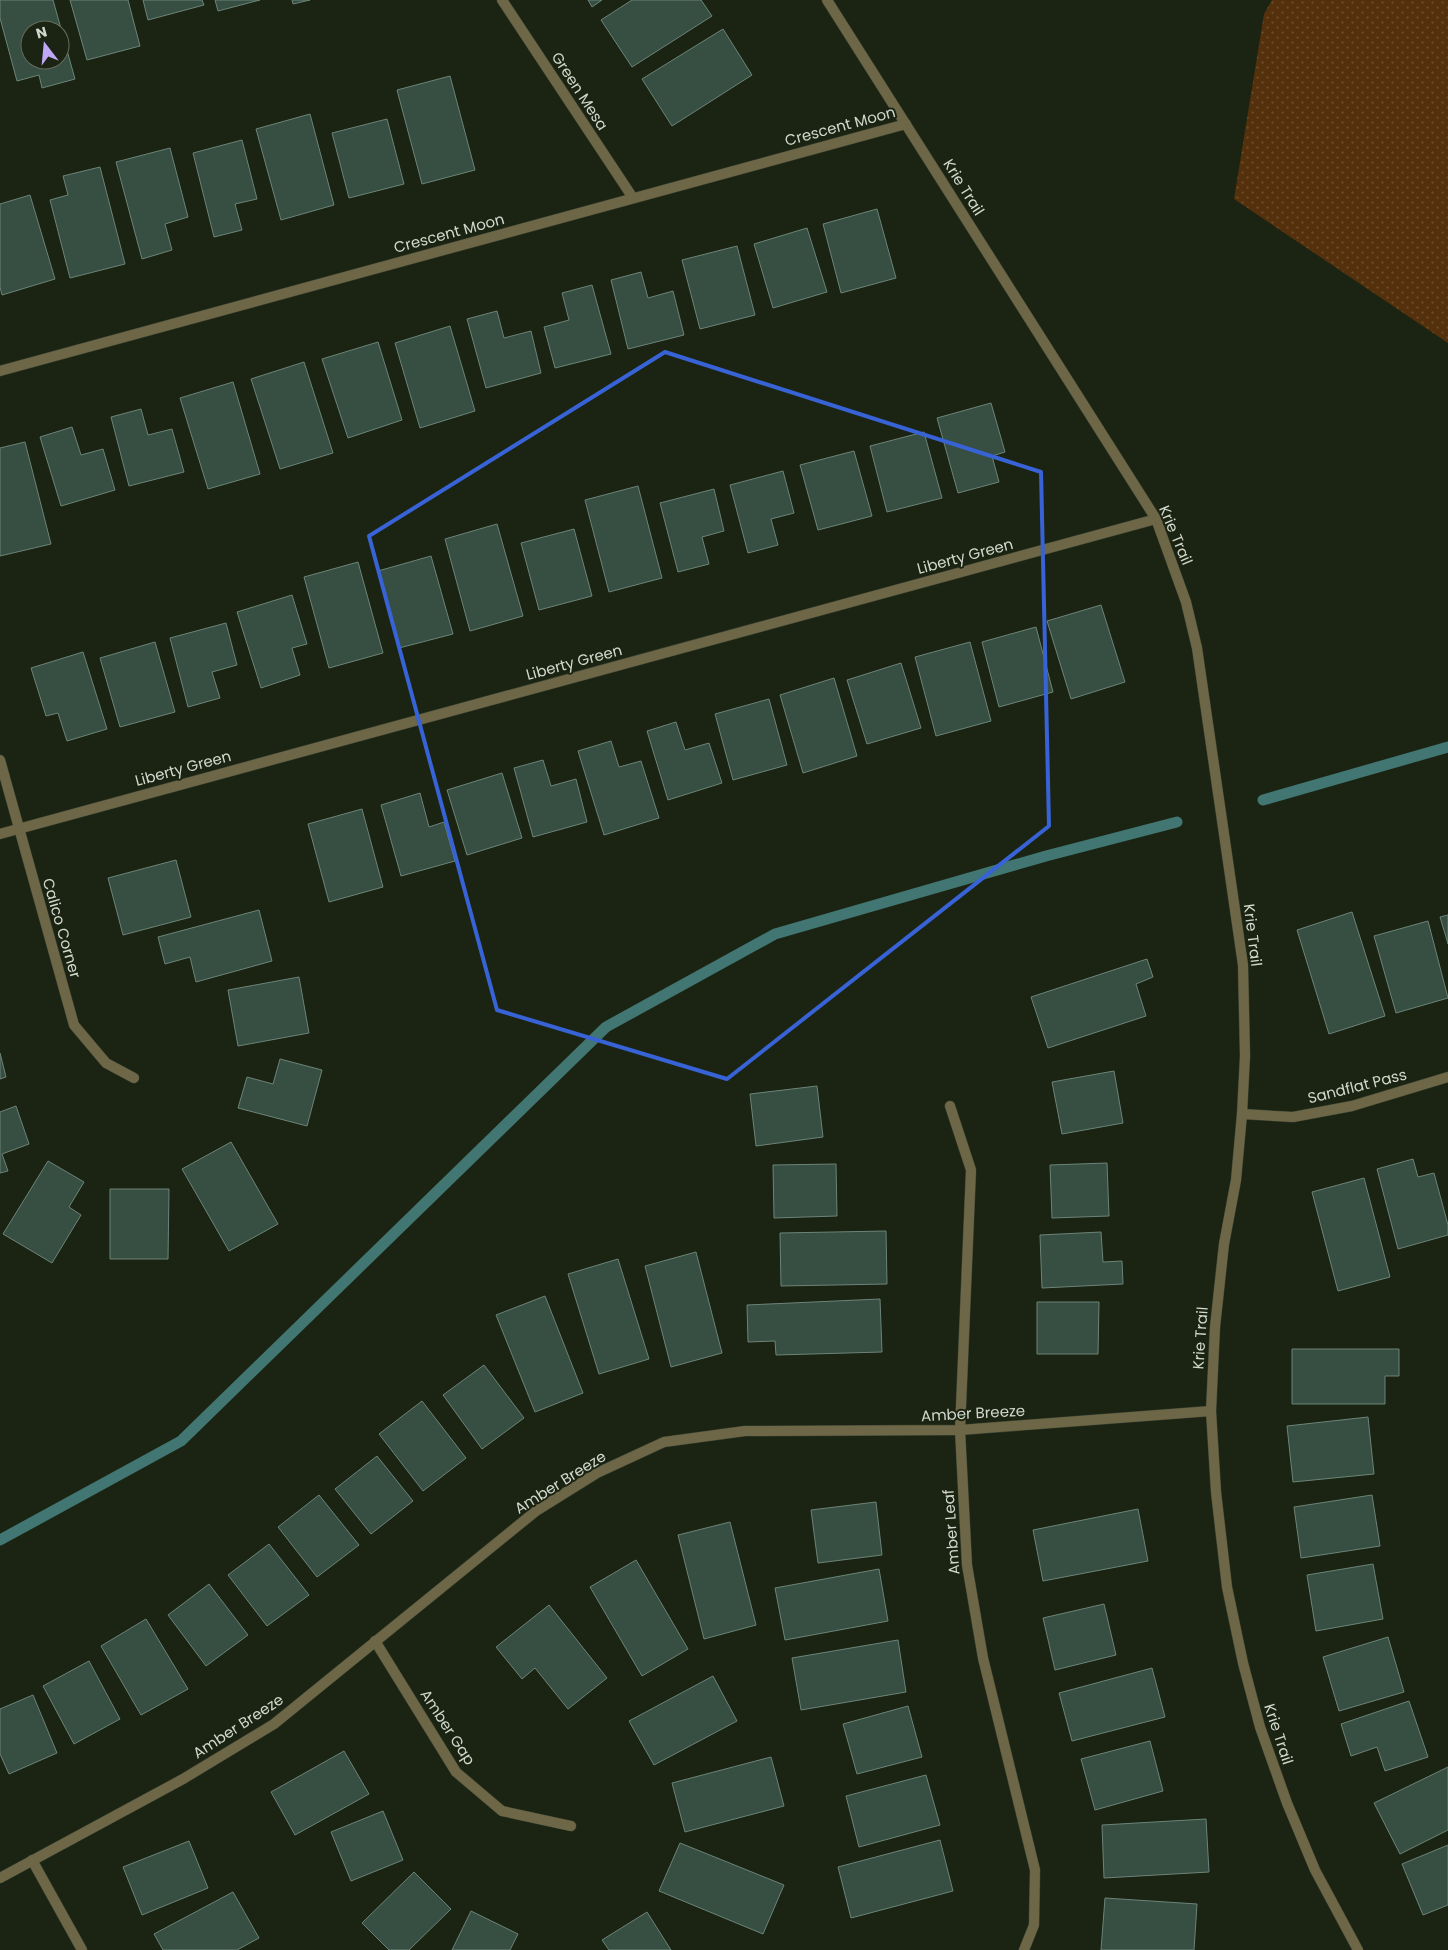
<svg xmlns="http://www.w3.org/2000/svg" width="1448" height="1950" viewBox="0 0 1448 1950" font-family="Poppins,sans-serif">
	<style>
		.grass { fill: url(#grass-dots) }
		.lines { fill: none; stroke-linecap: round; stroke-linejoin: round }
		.stream { stroke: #427673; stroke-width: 11 }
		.building { fill: #374e43; stroke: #6c8478; fill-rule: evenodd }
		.street-casing { stroke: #384130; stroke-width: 11 }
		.street { stroke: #6d6647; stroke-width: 10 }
		.marked { fill: none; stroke: #3863d6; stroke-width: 4; stroke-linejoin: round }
		.labels { text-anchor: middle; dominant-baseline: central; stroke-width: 4; stroke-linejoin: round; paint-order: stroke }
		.street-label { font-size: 15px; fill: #d2d8cd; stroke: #1b2412 }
	</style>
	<defs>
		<pattern id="grass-dots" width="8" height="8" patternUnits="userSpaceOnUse" patternTransform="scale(1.25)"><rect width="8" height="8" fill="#54310c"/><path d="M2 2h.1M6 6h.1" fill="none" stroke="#6c4e2e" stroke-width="1.8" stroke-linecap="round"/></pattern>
	</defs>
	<rect width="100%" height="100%" fill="#1b2412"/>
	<!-- grass -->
	<path class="grass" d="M1272,0H1448V343L1234,199L1264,14Z"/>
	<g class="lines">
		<!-- stream -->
		<g class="stream">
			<path d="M1263,800L1448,747"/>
			<path d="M0,1540L181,1441L606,1027L775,934L1046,856L1177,822"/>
		</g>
	</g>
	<!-- building -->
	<g class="building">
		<path d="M0,0H53L75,79L42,88L39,75L17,81L0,18ZM30,30H60V60H30Z"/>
		<path d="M70,0H128L140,46L87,60Z"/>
		<path d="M143,0H202L204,5L148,20Z"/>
		<path d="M215,0H260L218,11Z"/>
		<path d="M292,0H310L293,4Z"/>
		<path d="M588,0H602L592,7Z"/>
		<path d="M632,0H701L712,16L632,67L601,20Z"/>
		<path d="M723,29L752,75L672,126L642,79Z"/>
		<path d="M450,76L475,170L422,184L397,90Z"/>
		<path d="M310,114L334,205L281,220L256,129Z"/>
		<path d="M387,119L404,184L349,198L332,133Z"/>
		<path d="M242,140L257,199L235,204L242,230L214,237L193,153Z"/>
		<path d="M170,148L188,217L165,224L172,250L142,259L116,162Z"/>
		<path d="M100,167L125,264L70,278L50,200L68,195L63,176Z"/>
		<path d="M30,195L55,279L2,295L0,287V204Z"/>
		<path d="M877,209L896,278L841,293L823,224Z"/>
		<path d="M807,228L827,292L773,308L754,244Z"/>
		<path d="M737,246L755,315L700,329L682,260Z"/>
		<path d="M641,272L648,298L673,291L684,335L628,349L611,280Z"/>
		<path d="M592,285L611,354L555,368L544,327L569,320L562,293Z"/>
		<path d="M497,311L504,338L531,331L541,373L486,388L467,319Z"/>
		<path d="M450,326L475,411L420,428L395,343Z"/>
		<path d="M378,342L402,420L348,438L322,359Z"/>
		<path d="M304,362L333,453L280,469L251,379Z"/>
		<path d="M233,382L260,474L208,489L180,398Z"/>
		<path d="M991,403L1005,452L992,456L999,482L958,493L937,418Z"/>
		<path d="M141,409L148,435L172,429L184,472L129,486L111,417Z"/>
		<path d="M72,427L81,455L103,449L115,490L61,506L40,437Z"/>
		<path d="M924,432L942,498L887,512L870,446Z"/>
		<path d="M25,442L51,544L0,556V448Z"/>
		<path d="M854,451L872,516L818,530L800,465Z"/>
		<path d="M783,471L794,513L771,519L778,545L748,553L730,485Z"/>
		<path d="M638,486L662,578L609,592L585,500Z"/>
		<path d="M714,489L724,531L702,537L709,564L678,572L660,503Z"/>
		<path d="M497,524L523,616L470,631L445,539Z"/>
		<path d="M574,529L592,596L539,610L521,543Z"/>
		<path d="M431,556L453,634L399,648L378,571Z"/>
		<path d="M358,562L383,653L329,668L304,577Z"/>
		<path d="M292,595L307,644L292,648L300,675L261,688L237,612Z"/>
		<path d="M1101,605L1125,682L1071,699L1047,621Z"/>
		<path d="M226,623L237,665L212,672L220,698L188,707L170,638Z"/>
		<path d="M1036,627L1053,692L999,707L982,642Z"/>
		<path d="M155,642L175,712L120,727L100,658Z"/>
		<path d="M970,642L991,721L936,736L915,657Z"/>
		<path d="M83,652L107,729L67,741L58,713L46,716L31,668Z"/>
		<path d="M901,663L921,728L867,744L847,680Z"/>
		<path d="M834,678L857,756L803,773L780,695Z"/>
		<path d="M769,699L787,765L733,780L715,714Z"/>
		<path d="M676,722L685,750L709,743L722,783L668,800L647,731Z"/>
		<path d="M611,741L619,767L641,761L659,818L604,835L578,751Z"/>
		<path d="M543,760L551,786L576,779L587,822L533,837L514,768Z"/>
		<path d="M502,773L522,838L467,855L447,790Z"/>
		<path d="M420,793L429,827L444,822L455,861L401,876L381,805Z"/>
		<path d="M362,809L383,887L329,902L308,824Z"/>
		<path d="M176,860L191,917L123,935L108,878Z"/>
		<path d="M259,910L272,961L196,982L190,957L165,964L158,937Z"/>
		<path d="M1352,912L1385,1016L1329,1034L1297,930Z"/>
		<path d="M1448,915V944L1440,917Z"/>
		<path d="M1428,921L1448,998L1396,1013L1374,936Z"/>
		<path d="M1147,959L1153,977L1136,984L1146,1016L1048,1048L1031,997Z"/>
		<path d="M299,977L309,1033L238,1046L228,990Z"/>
		<path d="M0,1053L6,1077L0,1079Z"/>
		<path d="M280,1059L322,1070L307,1126L238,1108L247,1077L273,1084Z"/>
		<path d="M1114,1071L1123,1123L1062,1134L1052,1082Z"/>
		<path d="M817,1086L823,1137L756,1146L750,1094Z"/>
		<path d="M16,1106L29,1144L2,1154L8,1171L0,1173V1112Z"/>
		<path d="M231,1142L278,1224L229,1251L182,1169Z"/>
		<path d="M1413,1159L1418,1177L1434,1173L1448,1225V1235L1398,1249L1377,1169Z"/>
		<path d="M48,1161L84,1182L69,1207L81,1215L52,1263L3,1234Z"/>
		<path d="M1107,1163L1109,1216L1052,1218L1050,1165Z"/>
		<path d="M836,1164L837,1216L774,1218L773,1165Z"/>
		<path d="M1364,1178L1390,1277L1338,1291L1312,1192Z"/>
		<path d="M110,1189H169L168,1259H110Z"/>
		<path d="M886,1231L887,1284L781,1286L780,1233Z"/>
		<path d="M1101,1232L1103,1262L1122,1261L1123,1284L1042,1288L1040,1235Z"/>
		<path d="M696,1252L722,1353L671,1367L645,1266Z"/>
		<path d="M618,1259L649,1359L599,1374L568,1274Z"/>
		<path d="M545,1296L583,1393L535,1412L496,1315Z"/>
		<path d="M880,1299L882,1352L776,1355L775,1341L748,1342L747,1305Z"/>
		<path d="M1037,1302H1099L1098,1354H1037Z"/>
		<path d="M1292,1349H1399V1376H1385V1404H1292Z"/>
		<path d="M484,1365L524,1418L482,1449L443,1395Z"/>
		<path d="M422,1401L466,1458L423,1491L379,1434Z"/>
		<path d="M1368,1417L1374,1474L1293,1482L1287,1426Z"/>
		<path d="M377,1456L413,1501L371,1534L335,1489Z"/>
		<path d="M319,1495L359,1545L317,1577L278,1527Z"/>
		<path d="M1372,1495L1380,1546L1301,1558L1294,1507Z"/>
		<path d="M876,1502L882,1555L818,1563L811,1510Z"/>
		<path d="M1138,1509L1148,1561L1043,1581L1033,1530Z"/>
		<path d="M730,1522L756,1625L704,1639L678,1535Z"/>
		<path d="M269,1544L309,1595L267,1626L228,1575Z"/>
		<path d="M636,1560L688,1649L642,1676L590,1587Z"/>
		<path d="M1373,1564L1383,1619L1316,1631L1307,1575Z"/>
		<path d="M879,1569L888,1621L785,1640L775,1588Z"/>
		<path d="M209,1584L248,1635L206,1666L168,1615Z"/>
		<path d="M1104,1604L1116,1655L1055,1670L1043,1618Z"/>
		<path d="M549,1605L607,1678L568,1709L535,1668L522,1679L496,1647Z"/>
		<path d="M146,1619L188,1689L141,1715L101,1646Z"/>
		<path d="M1388,1637L1404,1692L1339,1711L1323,1657Z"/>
		<path d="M898,1640L906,1692L801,1710L792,1658Z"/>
		<path d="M89,1661L120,1719L74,1744L43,1686Z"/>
		<path d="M1152,1668L1165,1717L1072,1741L1059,1693Z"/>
		<path d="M713,1676L737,1721L654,1765L629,1721Z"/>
		<path d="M33,1695L57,1753L9,1774L0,1754V1709Z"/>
		<path d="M1409,1701L1428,1757L1385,1771L1377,1747L1351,1756L1341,1724Z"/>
		<path d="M908,1706L922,1757L857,1774L843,1724Z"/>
		<path d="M1150,1741L1163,1791L1095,1810L1081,1759Z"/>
		<path d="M344,1751L369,1794L295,1835L271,1792Z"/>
		<path d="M771,1757L784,1806L685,1832L672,1783Z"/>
		<path d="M1448,1767V1830L1400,1854L1374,1803Z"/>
		<path d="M926,1775L940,1825L859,1847L846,1796Z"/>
		<path d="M383,1811L403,1860L351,1881L331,1832Z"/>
		<path d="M1206,1819L1209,1872L1104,1878L1102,1825Z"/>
		<path d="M940,1840L953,1891L851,1918L838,1867Z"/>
		<path d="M189,1841L208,1888L142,1915L123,1867Z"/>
		<path d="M680,1843L784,1885L763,1934L659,1891Z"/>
		<path d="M1448,1845V1905L1423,1915L1402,1864Z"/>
		<path d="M414,1872L451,1909L409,1950H389L362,1923Z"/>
		<path d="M233,1892L259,1938L237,1950H163L154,1934Z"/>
		<path d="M1105,1898L1197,1904L1194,1950H1101Z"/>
		<path d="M471,1911L518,1934L510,1950H452Z"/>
		<path d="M647,1912L671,1950H609L602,1940Z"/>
	</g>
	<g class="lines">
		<!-- street casing -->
		<g class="street-casing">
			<g id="street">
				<path d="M502,0L633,198"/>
				<path d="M827,0L1156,519L1186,602L1197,648L1243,965L1245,1056L1242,1114L1236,1180L1224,1244L1215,1327L1211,1411L1216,1492L1227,1587L1243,1663L1260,1727L1287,1803L1315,1870L1358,1950"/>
				<path d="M0,371L906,124"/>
				<path d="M0,760L74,1025L106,1063L134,1078"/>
				<path d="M0,834L1156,519"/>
				<path d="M950,1106L971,1170L960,1430L967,1565L983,1658L1035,1870L1034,1925L1024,1950"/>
				<path d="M1242,1114L1293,1117L1352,1106L1448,1077"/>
				<path d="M375,1641L456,1772L502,1811L571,1826"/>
				<path d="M32,1860L82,1950"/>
				<path d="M0,1878L183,1779L274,1724L536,1511L597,1473L664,1442L745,1431L960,1430L1211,1411"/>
			</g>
		</g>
		<!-- street -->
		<use href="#street" class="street"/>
	</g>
	<!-- marked area -->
	<path class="marked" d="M665,352L1041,472L1049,826L727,1079L497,1010L369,536Z"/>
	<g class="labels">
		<!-- street labels -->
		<g class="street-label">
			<text transform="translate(580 91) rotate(57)">Green Mesa</text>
			<text transform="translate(840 126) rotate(-15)">Crescent Moon</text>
			<text transform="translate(964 187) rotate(58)">Krie Trail</text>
			<text transform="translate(449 233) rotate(-15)">Crescent Moon</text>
			<text transform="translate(1176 535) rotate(67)">Krie Trail</text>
			<text transform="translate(965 556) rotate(-15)">Liberty Green</text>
			<text transform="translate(574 662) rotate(-15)">Liberty Green</text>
			<text transform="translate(183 768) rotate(-15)">Liberty Green</text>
			<text transform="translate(62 928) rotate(74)">Calico Corner</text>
			<text transform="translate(1253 935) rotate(83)">Krie Trail</text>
			<text transform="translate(1357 1086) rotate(-14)">Sandflat Pass</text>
			<text transform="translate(1200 1338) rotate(-86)">Krie Trail</text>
			<text transform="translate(973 1413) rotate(-3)">Amber Breeze</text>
			<text transform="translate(560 1482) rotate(-32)">Amber Breeze</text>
			<text transform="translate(951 1532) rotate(-94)">Amber Leaf</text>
			<text transform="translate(238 1726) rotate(-33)">Amber Breeze</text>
			<text transform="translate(448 1727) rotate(57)">Amber Gap</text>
			<text transform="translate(1279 1734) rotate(72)">Krie Trail</text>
		</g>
	</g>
	<!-- north arrow -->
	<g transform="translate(45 45) rotate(344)"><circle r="24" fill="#1b2412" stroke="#646c5d"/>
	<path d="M0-4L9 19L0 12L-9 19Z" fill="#c0a8f4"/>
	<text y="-8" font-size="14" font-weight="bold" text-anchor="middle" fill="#d2d8cd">N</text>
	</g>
</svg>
